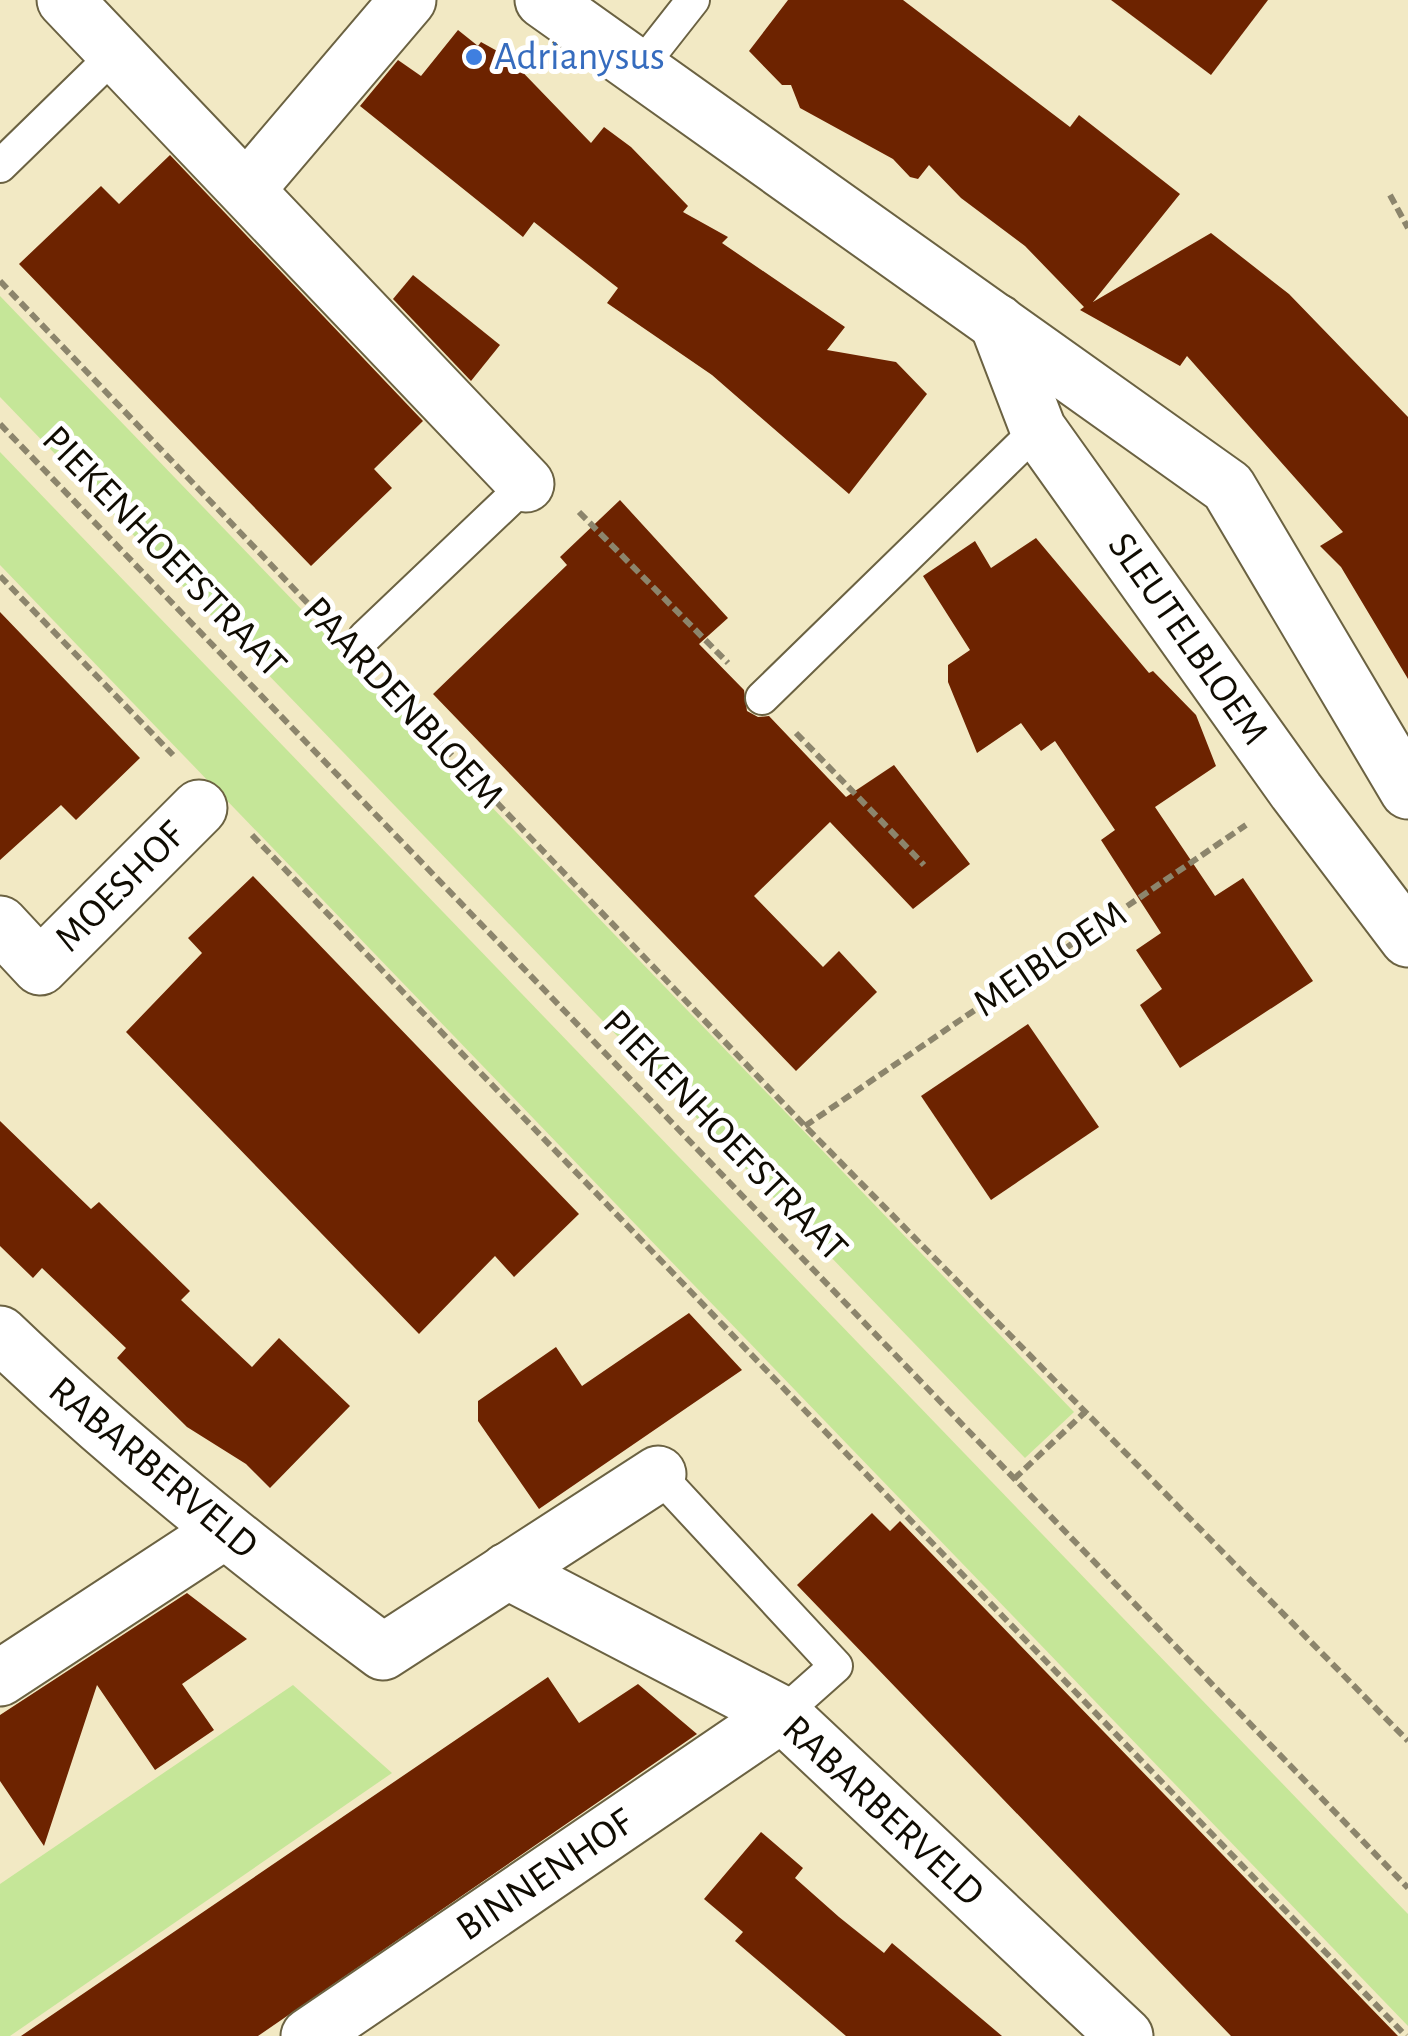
<svg xmlns="http://www.w3.org/2000/svg" width="1408" height="2036" viewBox="0 0 1408 2036" font-family="'Alegreya Sans',sans-serif">
	<style>
		.green { fill: #c5e698 }
		.building { fill: #6d2300 }
		.lines { fill: none; stroke-linecap: round; stroke-linejoin: round }
		.lane-casing { stroke: #6b6242; stroke-width: 36 }
		.street-casing { stroke: #6b6242; stroke-width: 59 }
		.path { stroke: #8c856c; stroke-width: 6; stroke-dasharray: 10 5; stroke-linecap: butt }
		.lane { stroke: #fff; stroke-width: 32 }
		.street { stroke: #fff; stroke-width: 55 }
		.shop-dot { fill: #3f7fe0; stroke: #fff; stroke-width: 4 }
		.labels { text-anchor: middle; dominant-baseline: central; stroke-width: 10; stroke-linejoin: round; paint-order: stroke }
		.shop-label { font-size: 40px; fill: #366cbe; stroke: #fff; text-anchor: start }
		.street-label { font-size: 40px; fill: #100c02; stroke: #fff }
	</style>
	<rect width="100%" height="100%" fill="#f2e9c4"/>
	<!-- green -->
	<g class="green">
		<path d="M0,296L1074,1412L1025,1458L0,397Z"/>
		<path d="M0,452L1408,1914V2026L0,565Z"/>
		<path d="M293,1685L392,1773L10,2036H0V1884Z"/>
	</g>
	<!-- building -->
	<g class="building">
		<path d="M788,0H903L1070,127L1079,115L1180,194L1093,302L1211,233L1289,294L1408,417V679L1341,567L1320,546L1343,532L1187,356L1180,366L1080,310L1084,307L1025,246L961,198L929,165L918,179L910,177L893,159L800,108L791,85H782L749,51Z"/>
		<path d="M1111,0H1268L1211,75Z"/>
		<path d="M458,30L478,46L481,42L508,57L591,143L604,127L631,147L688,206L683,212L728,237L722,243L845,327L827,350L896,362L927,394L849,494L712,375L607,303L618,288L577,256L534,222L523,237L360,106L398,60L421,76Z"/>
		<path d="M170,155L423,421L374,469L392,488L311,566L19,264L101,186L119,204Z"/>
		<path d="M413,275L500,345L471,381L393,299Z"/>
		<path d="M620,500L728,618L699,644L744,690L747,711L758,717L769,716L846,797L894,765L970,864L913,909L830,822L754,896L823,967L839,951L877,992L796,1071L433,694L567,565L560,557Z"/>
		<path d="M1036,538L1149,673L1153,671L1196,715L1216,766L1155,807L1215,896L1243,878L1313,981L1180,1068L1140,1005L1162,989L1136,950L1161,933L1101,840L1115,830L1055,741L1041,751L1021,723L977,753L948,682V665L970,650L923,576L975,541L991,568Z"/>
		<path d="M0,612L140,758L76,820L61,805L0,860Z"/>
		<path d="M253,876L579,1214L514,1277L495,1256L419,1334L126,1032L202,953L188,938Z"/>
		<path d="M1028,1024L1099,1127L991,1200L921,1096Z"/>
		<path d="M0,1121L91,1209L99,1202L144,1246L190,1291L181,1300L252,1367L279,1338L350,1406L270,1488L246,1464L187,1427L117,1358L126,1348L42,1268L33,1278L0,1246Z"/>
		<path d="M689,1313L742,1370L539,1509L478,1421V1401L556,1347L582,1386Z"/>
		<path d="M872,1513L890,1531L900,1521L1398,2036H1231L797,1585Z"/>
		<path d="M187,1593L247,1639L182,1684L214,1730L155,1770L97,1685L44,1846L0,1781V1715Z"/>
		<path d="M548,1677L579,1723L638,1684L697,1734L258,2036H21Z"/>
		<path d="M761,1832L803,1868L795,1878L839,1917L884,1953L892,1943L1002,2036H846L735,1941L743,1932L704,1899Z"/>
	</g>
	<g class="lines">
		<!-- lane casing -->
		<g class="lane-casing">
			<g id="lane">
				<path d="M638,70L693,0"/>
				<path d="M0,166L116,53"/>
				<path d="M365,637L526,484"/>
				<path d="M762,698L1038,429"/>
				<path d="M658,1474L836,1666L782,1714"/>
			</g>
		</g>
		<!-- street casing -->
		<g class="street-casing">
			<g id="street">
				<path d="M65,0L526,484"/>
				<path d="M543,0L1228,487L1408,791"/>
				<path d="M248,188L408,0"/>
				<path d="M997,322L1038,429L1296,791L1408,939"/>
				<path d="M0,924L40,967L199,808"/>
				<path d="M0,1334C121,1450 249,1552 383,1652L658,1474"/>
				<path d="M507,1571L782,1714L1125,2036"/>
				<path d="M0,1678L223,1532"/>
				<path d="M309,2036L782,1714"/>
			</g>
		</g>
		<!-- path -->
		<g class="path">
			<path d="M1390,195L1408,228"/>
			<path d="M0,281L319,615"/>
			<path d="M0,424L1408,1888"/>
			<path d="M579,512L728,663"/>
			<path d="M0,576L173,755"/>
			<path d="M383,683L805,1126L1408,1741"/>
			<path d="M796,733L924,865"/>
			<path d="M252,835L1406,2036"/>
			<path d="M805,1126L1246,825"/>
			<path d="M1014,1479L1085,1412"/>
		</g>
		<!-- lane -->
		<use href="#lane" class="lane"/>
		<!-- street -->
		<use href="#street" class="street"/>
	</g>
	<!-- markers -->
	<circle class="shop-dot" cx="474" cy="57" r="10"/>
	<g class="labels">
		<!-- shop labels -->
		<g class="shop-label">
			<text x="494" y="57">Adrianysus</text>
		</g>
		<!-- street labels -->
		<g class="street-label">
			<text transform="translate(164 552) rotate(46)">PIEKENHOEFSTRAAT</text>
			<text transform="translate(1188 639) rotate(55)">SLEUTELBLOEM</text>
			<text transform="translate(403 703) rotate(47)">PAARDENBLOEM</text>
			<text transform="translate(120 887) rotate(-45)">MOESHOF</text>
			<text transform="translate(1050 959) rotate(-34)">MEIBLOEM</text>
			<text transform="translate(725 1136) rotate(46)">PIEKENHOEFSTRAAT</text>
			<text transform="translate(153 1468) rotate(40)">RABARBERVELD</text>
			<text transform="translate(883 1811) rotate(43)">RABARBERVELD</text>
			<text transform="translate(545 1875) rotate(-34)">BINNENHOF</text>
		</g>
	</g>
</svg>
